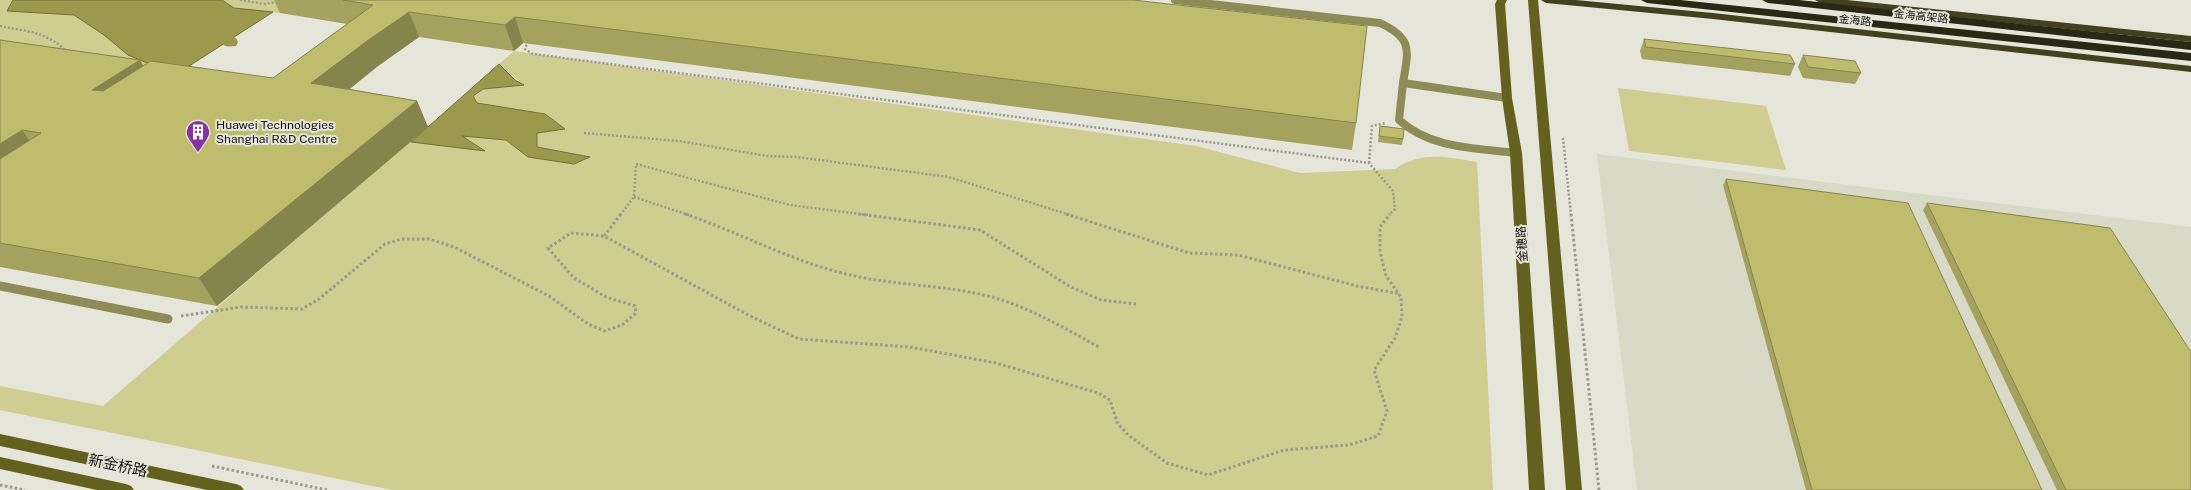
<svg xmlns="http://www.w3.org/2000/svg" width="2191" height="490" viewBox="0 0 2191 490" font-family="'Public Sans','Noto Sans SC',sans-serif">
	<style>
		.built { fill: #d9d9c7 }
		.green { fill: #cfcd90 }
		.water { fill: #9d994c; stroke: #737039 }
		.lines { fill: none; stroke-linecap: round; stroke-linejoin: round }
		.canal { fill: #9d994c; fill-rule: evenodd }
		.path-far1 { stroke: #999990; stroke-width: 2.5; stroke-dasharray: 2 2; stroke-linecap: butt }
		.path { stroke: #999990; stroke-width: 3; stroke-dasharray: 2.5 2.5; stroke-linecap: butt }
		.lane-far1 { stroke: #8e8b57; stroke-width: 8 }
		.lane { stroke: #8e8b57; stroke-width: 9 }
		.secondary { fill: #64601d; fill-rule: evenodd }
		.primary { fill: #43411d; fill-rule: evenodd }
		.highway { fill: #292815; fill-rule: evenodd }
		.wall { fill: #a5a25f }
		.shaded-wall { fill: #86844d }
		.building { fill: #c0bc6e; stroke: #86844d }
		.labels { text-anchor: middle; dominant-baseline: central; stroke-width: 4; stroke-linejoin: round; paint-order: stroke }
		.far-street-label { font-size: 11px; fill: #11110d; stroke: #e5e5da }
		.poi-label { font-size: 12px; fill: #11110d; stroke: #e5e5da; text-anchor: start }
		.street-label { font-size: 12px; fill: #11110d; stroke: #e5e5da }
		.near-street-label { font-size: 15px; fill: #11110d; stroke: #e5e5da }
	</style>
	<rect width="100%" height="100%" fill="#e5e5da"/>
	<!-- built -->
	<path class="built" d="M1597,154L2191,227V490H1637Z"/>
	<!-- green -->
	<g class="green">
		<path d="M0,0H13L7,11L74,15L105,35L128,55L183,70L0,64Z"/>
		<path d="M222,0H299L280,13L233,8Z"/>
		<path d="M514,51L1196,146L1300,173L1395,169C1423,151 1446,157 1477,162L1493,490H392L0,410V386L103,406L325,214L428,127L412,142L483,150L460,136L506,140L528,157L574,164L589,157L537,147V133L545,114L477,103L473,96L483,89L524,85L499,64Z"/>
		<path d="M1618,88L1766,106L1786,170L1629,151Z"/>
	</g>
	<!-- water -->
	<g class="water">
		<path d="M13,0H222L234,8L273,12L183,70L152,65L128,55L104,35L74,15L7,11Z"/>
		<path d="M499,64L515,80L524,85L483,89L473,96L477,103L545,114L565,129L537,133V147L590,157L574,164L528,157L506,140L462,136L485,151L411,142Z"/>
	</g>
	<g class="lines">
		<!-- canal -->
		<path class="canal" d="M227,36L236,38L238,42L236,46C229,47 223,47 219,41L221,37Z"/>
		<!-- path-far1 -->
		<g class="path-far1">
			<path d="M240,0L265,4L286,0"/>
			<path d="M0,26C28,32 46,31 67,52"/>
			<path d="M528,41L525,49L533,54L1369,163L1393,191L1395,209L1389,215"/>
			<path d="M584,133L679,141L767,156L797,157L949,177L1070,215"/>
			<path d="M1563,138L1571,215"/>
			<path d="M1369,163L1372,126L1386,123"/>
			<path d="M634,197L689,215"/>
			<path d="M620,215L634,197L636,164L790,205L868,215"/>
		</g>
		<!-- path -->
		<g class="path">
			<path d="M685,214C738,232 787,259 842,273C891,286 943,284 992,297C1031,308 1064,328 1099,347"/>
			<path d="M859,214L980,230L1069,286L1101,300L1136,304"/>
			<path d="M1066,214L1189,253L1238,255L1357,286L1400,294"/>
			<path d="M1571,214L1599,490"/>
			<path d="M604,236L621,214"/>
			<path d="M181,316L241,307L302,309L319,299L385,244L402,239H429L454,247L549,296L588,324L604,331L622,325L636,313L635,306L606,297L574,278L548,248L571,233L604,236L750,316L799,339L910,347L996,363L1098,393L1110,400L1117,422L1128,435L1167,463L1208,475L1284,450L1349,445L1378,436L1387,411L1374,370L1395,338L1402,317L1401,297L1386,276L1380,252V227L1390,214"/>
			<path d="M212,466L327,490"/>
			<path d="M0,485L25,490"/>
		</g>
		<!-- lane-far1 -->
		<g class="lane-far1">
			<path d="M1175,0L1380,23C1414,39 1408,51 1403,83"/>
			<path d="M1507,98L1403,83L1399,120C1431,149 1475,148 1516,153"/>
		</g>
		<!-- lane -->
		<path class="lane" d="M0,286L168,319"/>
		<!-- secondary -->
		<g class="secondary">
			<path d="M1497,0H1507L1505,4L1512,98L1522,153L1545,490H1529L1510,153L1502,98L1495,4Z"/>
			<path d="M1528,0H1538L1582,490H1566Z"/>
			<path d="M0,434L236,484L241,486L244,490H207L0,446Z"/>
			<path d="M0,457L126,484L131,486L134,490H97L0,469Z"/>
		</g>
		<!-- primary -->
		<g class="primary">
			<path d="M1541,0H1576L1713,13L2191,66V72L1713,19L1546,3Z"/>
			<path d="M1815,0H1847L2191,36V42L1820,3Z"/>
		</g>
		<!-- highway -->
		<g class="highway">
			<path d="M1641,0H1680L2191,53V61L1647,3Z"/>
			<path d="M1762,0H1799L2191,42V50L1768,3Z"/>
		</g>
	</g>
	<!-- wall -->
	<g class="wall">
		<path d="M274,0H1133L1356,123L1352,150L523,43L514,51L419,37L378,66L350,89L417,101L428,127L217,306L0,267V40L140,60L143,66L273,78L347,24L280,13Z"/>
		<path d="M1644,39L1795,64L1790,76L1642,59L1640,51Z"/>
		<path d="M1803,55L1861,73L1855,84L1803,78L1798,67Z"/>
		<path d="M1380,126L1403,139L1402,145L1378,142Z"/>
		<path d="M1726,179L2042,490H1806L1723,185Z"/>
		<path d="M1927,203L2191,490H2057L1923,210Z"/>
	</g>
	<!-- shaded-wall -->
	<g class="shaded-wall">
		<path d="M409,12L419,37L378,66L324,109L311,83L367,41Z"/>
		<path d="M515,17L523,43L514,51L505,25Z"/>
		<path d="M140,60L155,86L109,116L92,90Z"/>
		<path d="M417,101L428,127L217,306L199,278Z"/>
		<path d="M22,130L41,157L0,184V144Z"/>
	</g>
	<!-- building -->
	<g class="building">
		<path d="M343,0H1133L1367,26L1356,123L515,17L505,25L409,12L367,41L311,83L417,101L199,278L0,243V159L41,133L22,130L0,144V40L140,60L92,90L103,91L151,61L273,78L373,5Z"/>
		<path d="M1644,39L1790,55L1795,64L1646,47Z"/>
		<path d="M1803,55L1855,61L1861,73L1808,67Z"/>
		<path d="M1380,126L1404,129L1403,139L1379,136Z"/>
		<path d="M1726,179L1908,203L2042,490H1812Z"/>
		<path d="M1927,203L2110,228L2191,352V490H2066Z"/>
	</g>
	<!-- icons -->
	<defs>
		<g id="building-pin" transform="scale(1.25)"><path d="M0 17L-7.5 6A9.5 9.5 0 1 1 7.5 6Z" fill="#8533a2" stroke="#e5e5da"/><path d="M-4-6H4V6H1V3H-1V6H-4ZM-2.5-4.3h1.7v1.8h-1.7ZM.8-4.3h1.7v1.8H.8ZM-2.5-1h1.7V.8h-1.7ZM.8-1h1.7V.8H.8Z" fill="#fff"/></g>
	</defs>
	<g fill-rule="evenodd">
		<use href="#building-pin" x="198" y="132"/>
	</g>
	<g class="labels">
		<!-- far-street labels -->
		<g class="far-street-label">
			<text transform="translate(1921 16) rotate(6)">金海高架路</text>
			<text transform="translate(1855 20) rotate(6)">金海路</text>
		</g>
		<!-- poi labels -->
		<g class="poi-label">
			<text x="216" y="125">Huawei Technologies<tspan x="216" dy="14">Shanghai R&amp;D Centre</tspan></text>
		</g>
		<!-- street labels -->
		<g class="street-label">
			<text transform="translate(1522 244) rotate(-94)">金穗路</text>
		</g>
		<!-- near-street labels -->
		<g class="near-street-label">
			<text transform="translate(118 465) rotate(12)">新金桥路</text>
		</g>
	</g>
</svg>
